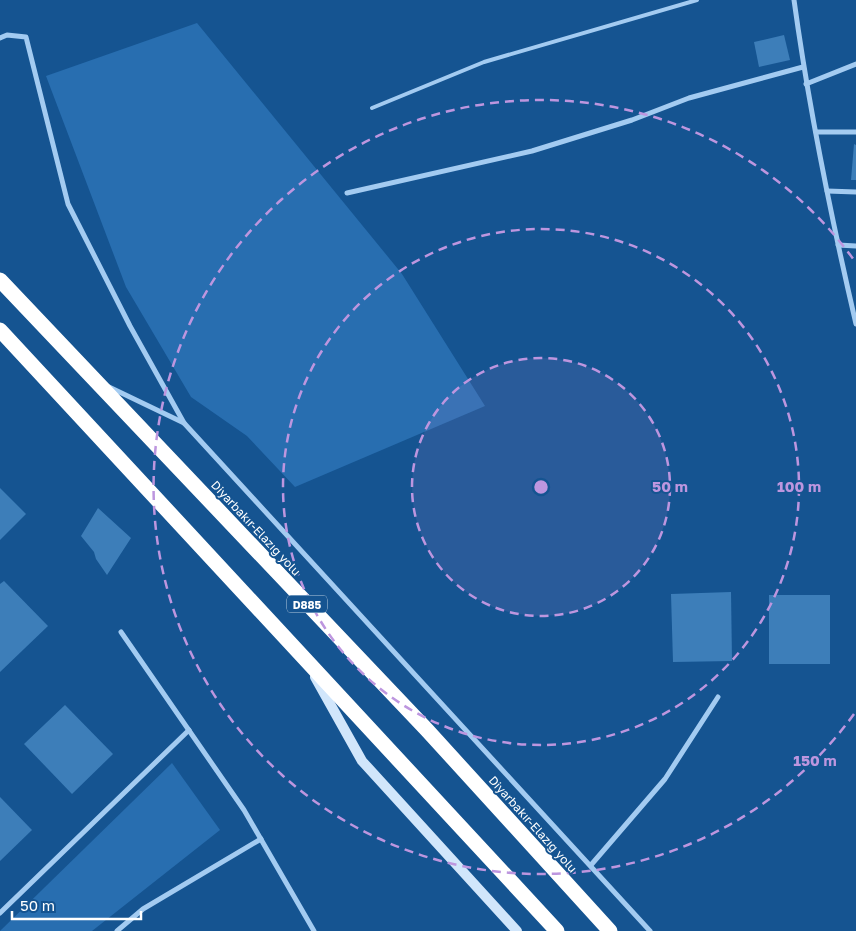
<svg xmlns="http://www.w3.org/2000/svg" width="856" height="931" viewBox="0 0 856 931" font-family="'Golos Text',sans-serif">
	<style>
		.green { fill: #286eb0 }
		.building { fill: #3d7eb9 }
		.lines { fill: none; stroke-linecap: round; stroke-linejoin: round }
		.lane { stroke: #a3cbf1; stroke-width: 4 }
		.street { stroke: #a3cbf1; stroke-width: 5 }
		.secondary { stroke: #d1e6fb; stroke-width: 10 }
		.highway { stroke: #fff; stroke-width: 15 }
		.ring { fill: none; stroke: #bd96df; stroke-width: 2.5; stroke-dasharray: 9 6 }
		.labels { text-anchor: middle; dominant-baseline: central; stroke-width: 4; stroke-linejoin: round; paint-order: stroke }
		.shield { fill: #155491; stroke: #b9ccde; stroke-width: 1 }
		.shield-label { font-size: 11px; font-weight: bold; fill: #fff }
		.street-label { font-size: 12px; fill: #fff; stroke: #155491 }
		.centre { fill: #bd96df; stroke: #155491; stroke-width: 2.5 }
		.ring-label { font-size: 15px; text-anchor: middle; font-weight: bold; fill: #bd96df; stroke: #155491; stroke-width: 4; stroke-linejoin: round; paint-order: stroke }
	</style>
	<rect width="100%" height="100%" fill="#155491"/>
	<!-- green -->
	<g class="green">
		<path d="M197,23L402,274L485,406L295,487L247,436L191,397L126,287L46,76Z"/>
		<path d="M172,763L220,830L92,931H0Z"/>
	</g>
	<!-- building -->
	<g class="building">
		<path d="M784,35L790,60L759,67L754,42Z"/>
		<path d="M854,144L856,145V180H851Z"/>
		<path d="M0,488L26,514L0,540Z"/>
		<path d="M98,508L131,538L107,575L96,559L94,552L81,536Z"/>
		<path d="M4,581L48,626L0,672V584Z"/>
		<path d="M731,592L732,661L673,662L671,594Z"/>
		<rect x="769" y="595" width="61" height="69"/>
		<path d="M65,705L113,754L72,794L24,744Z"/>
		<path d="M0,797L32,830L0,861Z"/>
	</g>
	<g class="lines">
		<!-- lane -->
		<path class="lane" d="M372,108L484,62L697,0"/>
		<!-- street -->
		<g class="street">
			<path d="M794,0C809,109 831,217 856,324"/>
			<path d="M0,38L7,35L26,37L68,204L130,326L184,423"/>
			<path d="M806,84L856,64"/>
			<path d="M816,132H856"/>
			<path d="M827,191L856,192"/>
			<path d="M347,193L532,151L632,120L689,98L803,67"/>
			<path d="M838,245L856,246"/>
			<path d="M109,387L184,423L650,931"/>
			<path d="M121,632L244,810L314,931"/>
			<path d="M591,865L665,779L718,697"/>
			<path d="M0,913L189,730"/>
			<path d="M117,931L143,909L261,839"/>
		</g>
		<!-- secondary -->
		<path class="secondary" d="M315,677L362,761L517,931"/>
		<!-- highway -->
		<g class="highway">
			<path d="M0,280L427,730L610,931"/>
			<path d="M0,330L557,931"/>
		</g>
	</g>
	<!-- distance rings -->
	<circle cx="541" cy="487" r="129" fill="#bd96df" fill-opacity=".12"/>
	<g class="ring">
		<circle cx="541" cy="487" r="129"/>
		<circle cx="541" cy="487" r="258"/>
		<path d="M854 714A387 387 0 1 1 854 260"/>
	</g>
	<g class="labels">
		<!-- shield labels -->
		<rect class="shield" x="287" y="595.5" width="40" height="17" rx="4"/>
		<g class="shield-label">
			<text x="307" y="604">D885</text>
		</g>
		<!-- street labels -->
		<g class="street-label">
			<text transform="translate(256 528) rotate(47)">Diyarbakır-Elazığ yolu</text>
			<text transform="translate(533 824) rotate(48)">Diyarbakır-Elazığ yolu</text>
		</g>
	</g>
	<circle cx="541" cy="487" r="8" class="centre"/>
	<g class="ring-label">
		<text x="670" y="492">50 m</text>
		<text x="799" y="492">100 m</text>
		<text x="815" y="766">150 m</text>
	</g>
	<!-- scale -->
	<path d="M12 911v8h129v-8" fill="none" stroke="#ffffff" stroke-width="2.5"/>
	<text x="20" y="911" font-size="15" fill="#ffffff" stroke="#155491" stroke-width="4" paint-order="stroke">50 m</text>
</svg>
